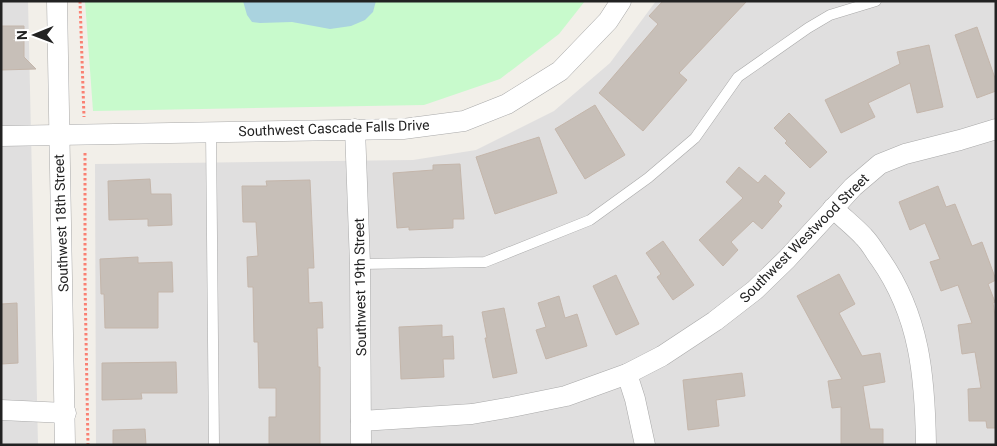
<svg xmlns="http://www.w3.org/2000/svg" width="997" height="446" viewBox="0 0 997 446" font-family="Roboto,sans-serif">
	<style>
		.residential { fill: #e0dfdf }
		.park { fill: #c8facc }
		.water { fill: #aad3df }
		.building { fill: #c7bfb8; stroke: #c4b6ab }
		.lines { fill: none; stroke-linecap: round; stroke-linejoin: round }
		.lane-casing { stroke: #a9a9a9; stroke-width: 11 }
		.street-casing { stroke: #a9a9a9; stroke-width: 21 }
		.path { stroke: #fa8072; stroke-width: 3; stroke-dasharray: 2.5 2.5; stroke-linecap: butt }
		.lane { stroke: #fff; stroke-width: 10 }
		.street { stroke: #fff; stroke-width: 20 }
		.labels { text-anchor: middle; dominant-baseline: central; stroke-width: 5; stroke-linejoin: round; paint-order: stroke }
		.street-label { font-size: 14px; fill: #222; stroke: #fff }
	</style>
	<rect width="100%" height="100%" fill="#f2efe9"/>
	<!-- residential -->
	<g class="residential">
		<path d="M1,1H28L38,445H1Z"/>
		<path d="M656,1H996V445H96L95,164L413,160L476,150L554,111L610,63Z"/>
	</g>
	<!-- park -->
	<path class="park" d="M85,1H585L559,34L500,79L424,105L93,111Z"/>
	<!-- water -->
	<path class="water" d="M243,1H376L373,12L365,20L351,26L330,29L292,22L260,23L252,22L247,15Z"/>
	<!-- building -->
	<g class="building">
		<path d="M663,1H747L679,73L687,80L643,131L599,93L658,24L649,16Z"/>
		<path d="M1,26H24V57L36,69L1,70Z"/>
		<path d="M977,27L996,81V91L977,98L955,35Z"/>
		<path d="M929,45L943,107L917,113L910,83L868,103L875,117L841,133L825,100L900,64L897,52Z"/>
		<path d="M595,105L625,155L585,179L555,129Z"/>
		<path d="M789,113L827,152L810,168L785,143L787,141L774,128Z"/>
		<path d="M539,137L557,193L495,214L476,157Z"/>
		<path d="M460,164L464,219H453V228L409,230V227L397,228L393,173L433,170V165Z"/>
		<path d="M739,167L758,183L765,175L785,193L778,202L782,206L762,229L753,221L731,242L738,250L723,266L699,240L743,198L726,182Z"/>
		<path d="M150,179L151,194H171L172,225L148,226V219L109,220L108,181Z"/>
		<path d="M310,180L314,268H308L309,303L322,302L323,328H317L318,367H320V445H269V417H276V388H259L258,342H254L253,287H248L247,257L258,256L256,222H243L242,186H267L266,181Z"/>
		<path d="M938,186L946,207L955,204L972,246L982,242L996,280L988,284L995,302L993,303L996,322V428H987L986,421H969L968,389L981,388L975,352L962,354L958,325L972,323L958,285L941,291L930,262L940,259L925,223L910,230L899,202Z"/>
		<path d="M663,241L694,285L673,300L657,277L661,274L646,253Z"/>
		<path d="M138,257V263L172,262L173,292H158V328H105L104,294H101L100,259Z"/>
		<path d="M839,274L855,304L839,313L862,356L880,353L885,382L863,386L870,429H883V445H841V407L832,408L828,381L842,379L797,296Z"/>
		<path d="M616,275L639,324L616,335L593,286Z"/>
		<path d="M559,296L565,318L577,314L587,346L546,359L536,330L546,327L538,303Z"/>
		<path d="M17,303L18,363L1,364V304Z"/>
		<path d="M504,308L517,373L493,378L485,338H487L482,312Z"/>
		<path d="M442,325V337L453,336L454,359H443L444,377L401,379L399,327Z"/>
		<path d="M176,362L177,393H141L142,399L102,400V363Z"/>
		<path d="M742,373L745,396L716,400L719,426L688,430L683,380Z"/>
		<path d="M145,429L146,445H113V430Z"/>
	</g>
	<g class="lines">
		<!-- lane casing -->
		<g class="lane-casing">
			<g id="lane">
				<path d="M211,132L214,445"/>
				<path d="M360,264L485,262L590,220L648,178L695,138L738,77L808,28L830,15L876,1"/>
			</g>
		</g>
		<!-- street casing -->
		<g class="street-casing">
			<g id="street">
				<path d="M57,1L65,445"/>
				<path d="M355,129L360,264L361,445"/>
				<path d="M1,136L403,129L464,121L507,104L560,71L608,21L621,1"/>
				<path d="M833,208C843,218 855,227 864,237C870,243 875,252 880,259C920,316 925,377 926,445"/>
				<path d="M627,374L635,399L645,445"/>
				<path d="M1,410L66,413"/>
				<path d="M361,421L472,414L512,407L566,396L627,374L662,356L715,321L755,290L787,259L853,187L880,164L905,154L960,140L996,129"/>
			</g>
		</g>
		<!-- path -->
		<g class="path">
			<path d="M80,1L84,117"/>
			<path d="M85,153V283L88,445"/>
		</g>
		<!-- lane -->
		<use href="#lane" class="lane"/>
		<!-- street -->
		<use href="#street" class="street"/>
	</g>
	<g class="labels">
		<!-- street labels -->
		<g class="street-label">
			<text transform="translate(334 128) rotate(-2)">Southwest Cascade Falls Drive</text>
			<text transform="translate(61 223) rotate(-92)">Southwest 18th Street</text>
			<text transform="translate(804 238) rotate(-45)">Southwest Westwood Street</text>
			<text transform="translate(360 287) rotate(-91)">Southwest 19th Street</text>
		</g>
	</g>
	<!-- border -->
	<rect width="997" height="446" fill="none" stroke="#222222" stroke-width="5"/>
	<!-- north arrow -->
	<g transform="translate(35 35) rotate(269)" stroke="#ffffff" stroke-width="4" paint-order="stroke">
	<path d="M0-4L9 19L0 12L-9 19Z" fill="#222222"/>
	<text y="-8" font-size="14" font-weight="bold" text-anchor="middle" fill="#222222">N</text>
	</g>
</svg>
